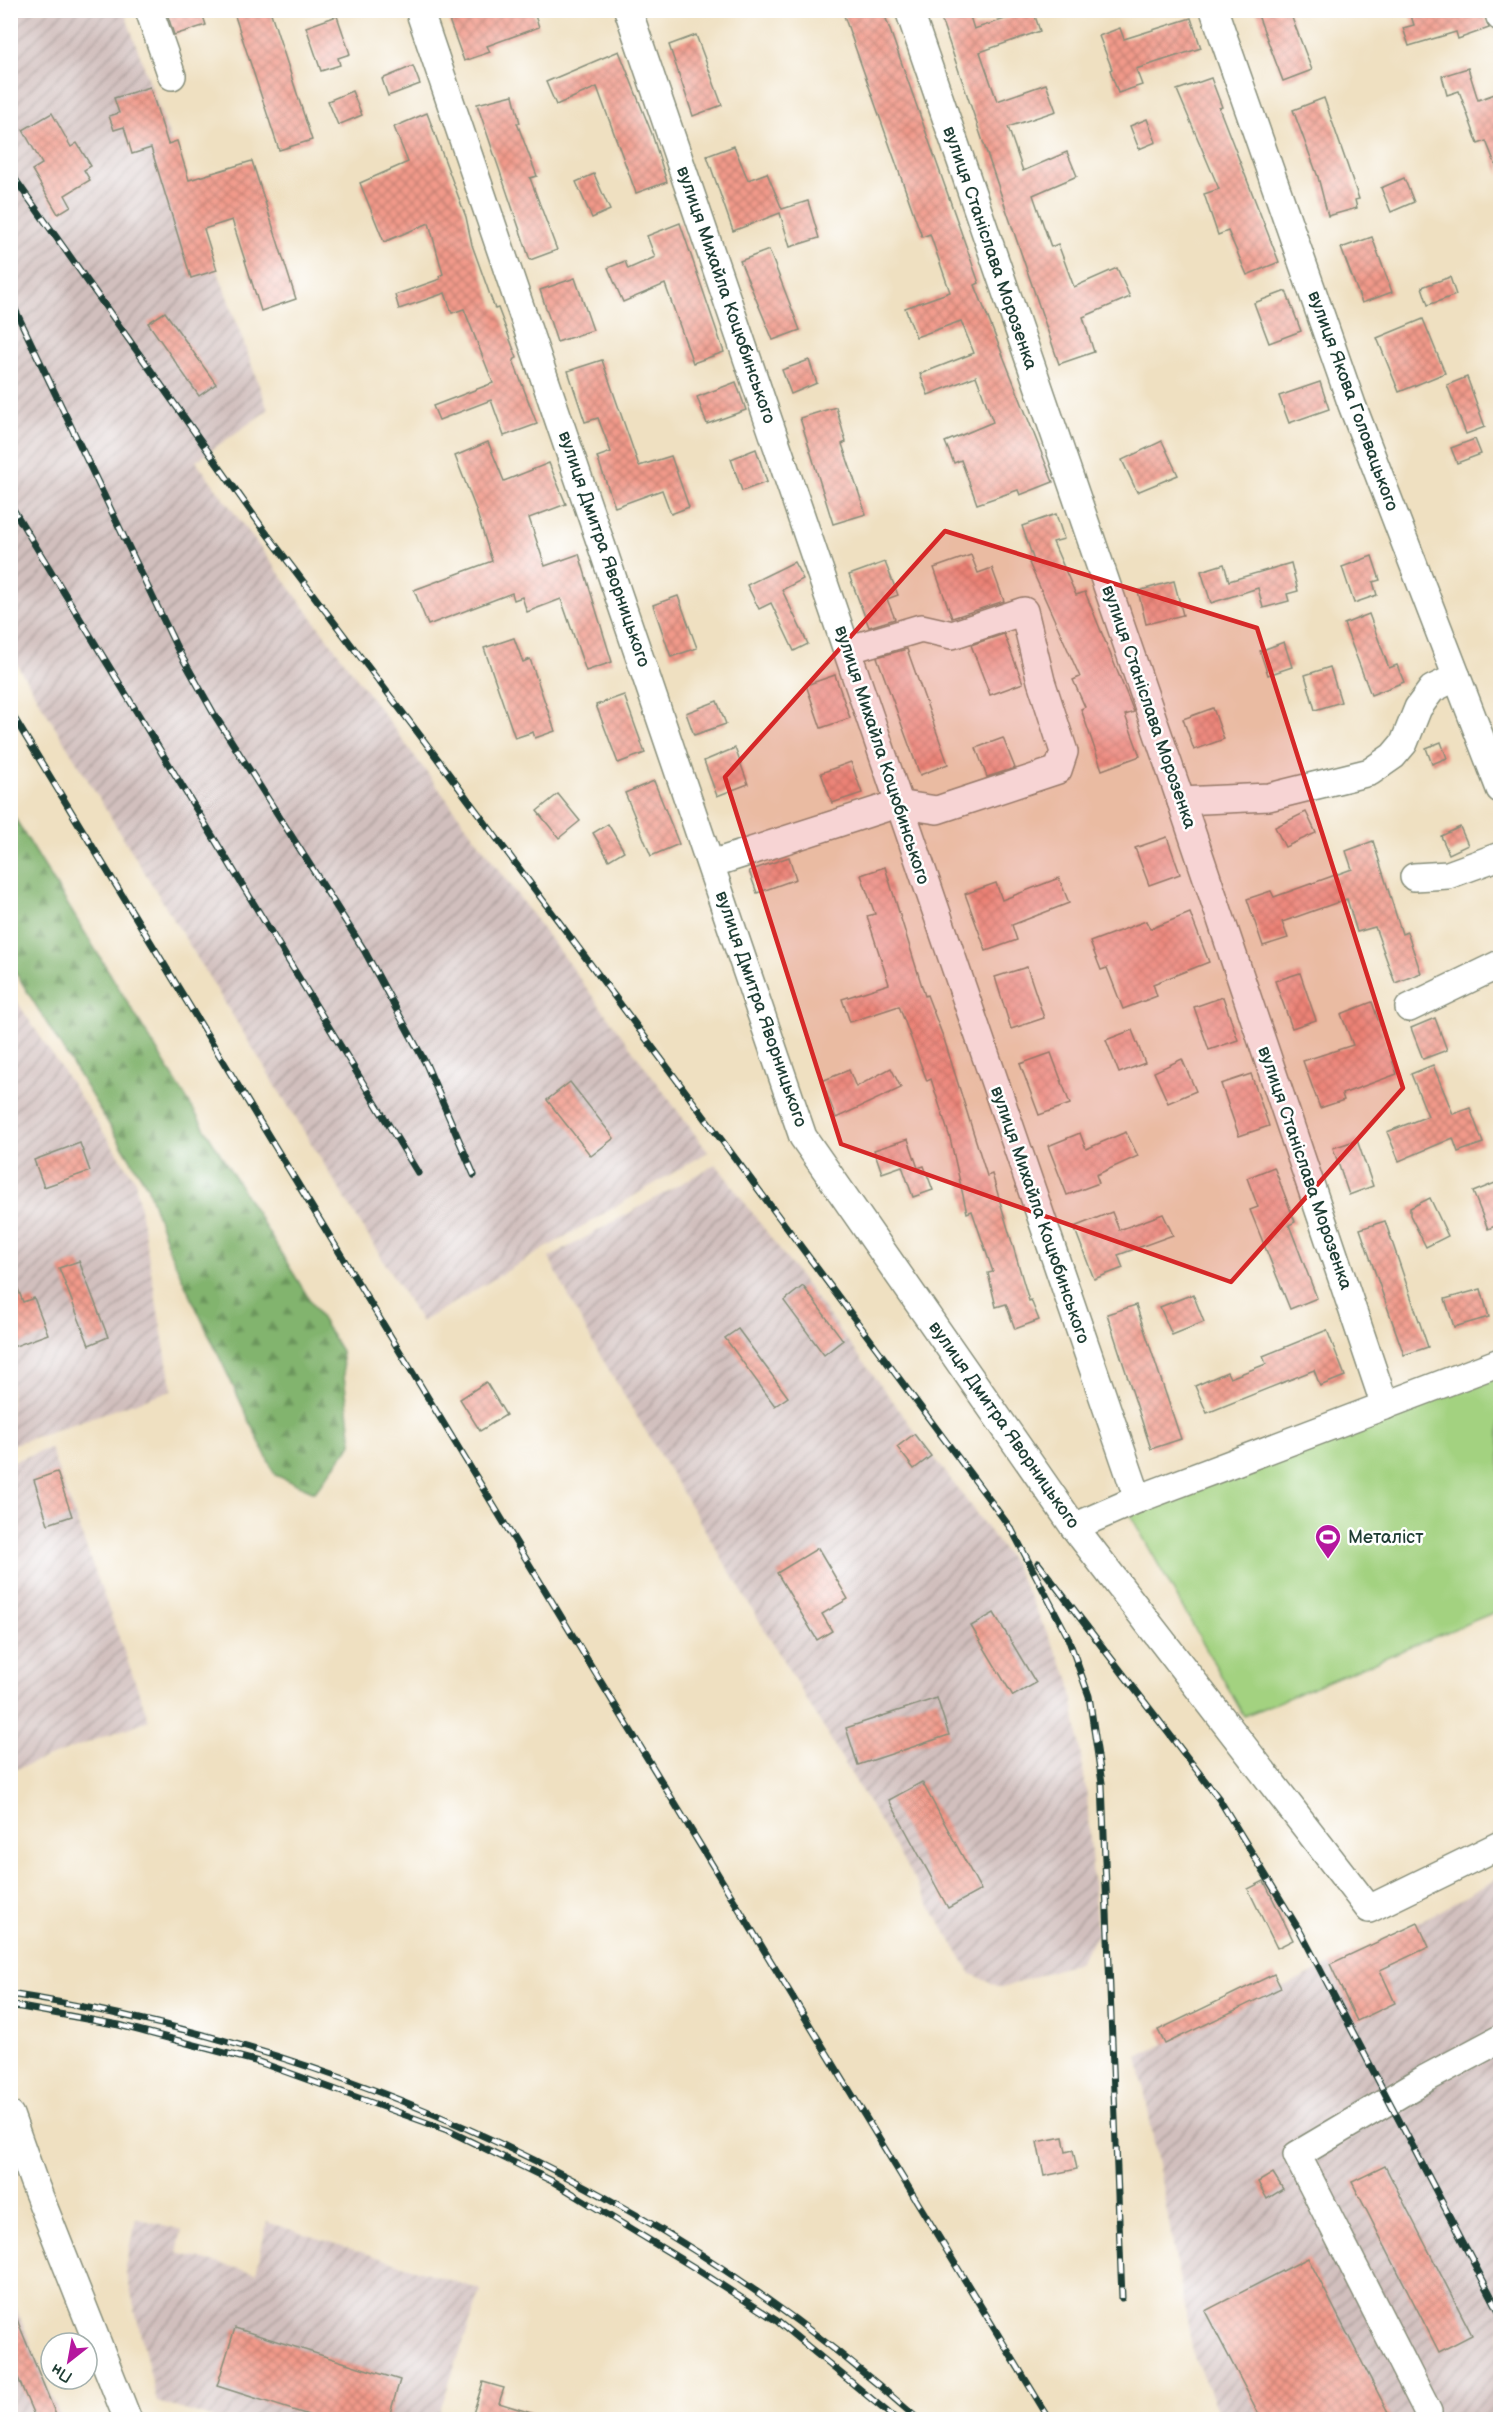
<svg xmlns="http://www.w3.org/2000/svg" width="1511" height="2430" viewBox="0 0 1511 2430" font-family="'Balsamiq Sans',sans-serif">
	<style>
		.industrial { fill: url(#industrial-furrows) }
		.green { fill: #a3d280; stroke: #61885a; stroke-width: 1.5 }
		.forest { fill: url(#forest-firs); stroke: #507851; stroke-width: 1.5 }
		.building { fill: url(#building-cross-hatch) }
		.lines { fill: none; stroke-linecap: round; stroke-linejoin: round }
		.minor-casing { stroke: #878e7a; stroke-width: 30 }
		.minor { stroke: #fff; stroke-width: 27 }
		.rail-casing { stroke: #1f3d34; stroke-width: 7 }
		.rail { stroke: #fff; stroke-width: 4.5; stroke-dasharray: 14; stroke-linecap: butt }
		.marked { fill: #d62828; fill-opacity: 0.2; stroke: #d62828; stroke-width: 4.5; stroke-linejoin: round }
		.labels { text-anchor: middle; dominant-baseline: central; stroke-width: 5; stroke-linejoin: round; paint-order: stroke }
		.street-label { font-size: 18px; fill: #1f3d34; stroke: #fff }
		.poi-label { font-size: 18px; fill: #1f3d34; stroke: #fff; text-anchor: start }
	</style>
	<defs>
		<pattern id="industrial-furrows" width="10" height="10" patternUnits="userSpaceOnUse" patternTransform="scale(1.5)"><rect width="10" height="10" fill="#d1bfbd"/><path d="M-1 1l2-2M0 10L10 0M9 11l2-2" fill="none" stroke="#a99c9a"/></pattern>
		<pattern id="forest-firs" width="22" height="20" patternUnits="userSpaceOnUse" patternTransform="scale(1.5)"><rect width="22" height="20" fill="#82b46e"/><path d="M5 1l3.5 6h-7zM16 11l3.5 6h-7z" fill="#6a945b"/></pattern>
		<pattern id="building-cross-hatch" width="8" height="8" patternUnits="userSpaceOnUse" patternTransform="scale(1.5)"><rect width="8" height="8" fill="#f29a8a"/><path d="M0 0l8 8M0 8l8-8" fill="none" stroke="#c37f72"/></pattern>
	</defs>
	<rect width="100%" height="100%" fill="#fff"/>
	<filter id="ink" filterUnits="userSpaceOnUse"><feTurbulence type="fractalNoise" baseFrequency=".0167" numOctaves="2"/><feDisplacementMap in="SourceGraphic" scale="12" xChannelSelector="R" yChannelSelector="G"/><feConvolveMatrix kernelMatrix="1 2 1 2 8 2 1 2 1" color-interpolation-filters="sRGB"/></filter>
	<filter id="wash" filterUnits="userSpaceOnUse"><feTurbulence type="fractalNoise" baseFrequency=".008" numOctaves="4" result="noise"/><feDisplacementMap in="SourceGraphic" scale="24" xChannelSelector="R" yChannelSelector="G"/><feGaussianBlur stdDeviation="1.35" result="paint"/><feColorMatrix in="noise" values="0 0 0 0 0 0 0 0 0 0 0 0 0 0 0 0 0 1.4 0 .05"/><feComposite in="paint" operator="in"/></filter>
	<g filter="url(#wash)">
		<rect width="100%" height="100%" fill="#efe0c1"/>
		<!-- industrial -->
		<g class="industrial">
			<path d="M11,11H124L268,410L196,461L708,1152L421,1322L11,655Z"/>
			<path d="M10,991L135,1180L172,1390L11,1445Z"/>
			<path d="M716,1164L1013,1563L1070,1680L1087,1796L1097,1935L1078,1962L1002,1988L971,1974L591,1340L549,1258Z"/>
			<path d="M50,1448L149,1720L11,1771V1462Z"/>
			<path d="M1500,1877V2419H1222L1194,2357L1138,2057L1164,2044L1158,2030L1274,1974L1282,1988L1421,1921Z"/>
			<path d="M136,2218L182,2230L177,2253L256,2273L267,2222L481,2290L437,2419H215L157,2402L125,2268Z"/>
			<path d="M11,2296L61,2419H11Z"/>
		</g>
		<!-- green -->
		<path class="green" d="M1500,1374V1610L1244,1716L1127,1509Z"/>
		<!-- forest -->
		<path class="forest" d="M11,812L341,1351L352,1443L315,1492L275,1475L169,1250L147,1186L11,965Z"/>
		<g id="blocks">
			<!-- building -->
			<g class="building">
				<path d="M166,10H201L206,25L174,35Z"/>
				<path d="M233,10H270L312,140L279,150Z"/>
				<path d="M475,10H533L539,27L487,46L490,52L464,61L449,20Z"/>
				<path d="M842,10H883L979,283L975,285L1053,482L1020,495L1018,490L977,504L961,460L954,463L945,442L993,422L976,376L928,395L920,374L974,353L961,321L916,337L905,308L950,292L930,234L922,237Z"/>
				<path d="M938,10H968L974,29L1033,10L1040,31L980,52L997,101L1046,84L1056,111L1008,127L1023,171L1067,152L1077,176L1033,195L1051,247L1058,244L1074,287L1117,268L1130,297L1083,317L1094,352L1059,364Z"/>
				<path d="M1256,10H1289L1312,70L1283,81Z"/>
				<path d="M1409,10H1483L1489,28L1458,39L1456,32L1409,46L1403,28L1414,25Z"/>
				<path d="M337,16L350,54L338,58L340,65L321,71L306,27Z"/>
				<path d="M1191,18L1201,48L1136,69L1142,85L1118,93L1110,70L1112,69L1099,36L1120,28L1124,39Z"/>
				<path d="M696,35L722,105L693,116L669,45Z"/>
				<path d="M619,51L652,134L667,182L636,193L597,87L556,105L546,82Z"/>
				<path d="M413,66L420,84L388,96L382,79Z"/>
				<path d="M1468,68L1478,100L1500,92V176L1486,141L1478,144L1459,91L1447,95L1442,76Z"/>
				<path d="M1211,78L1222,107L1219,108L1279,262L1247,275L1228,231L1218,235L1204,194L1219,189L1177,90Z"/>
				<path d="M150,87L168,144L177,141L189,180L252,161L296,299L261,311L232,220L204,229L217,270L191,278L151,148L132,154L124,127L114,130L109,116L119,113L114,98Z"/>
				<path d="M352,91L362,115L338,125L328,101Z"/>
				<path d="M513,95L520,123H517L537,176L530,178L557,250L530,260L477,104Z"/>
				<path d="M1324,98L1359,199L1355,200L1357,208L1328,216L1318,177L1293,110Z"/>
				<path d="M52,113L71,147L77,143L91,166L84,170L90,180L65,195L71,206L58,214L32,170L42,164L23,130Z"/>
				<path d="M427,113L466,217L472,245L495,309L498,308L517,358L513,360L537,424L504,436L491,400L439,420L433,406L493,383L464,309L452,313L445,293L399,309L395,295L440,279L439,276L443,274L429,223L384,242L360,183L408,162L394,127Z"/>
				<path d="M1147,119L1156,142L1139,149L1130,126Z"/>
				<path d="M734,146L748,180L767,173L782,209L808,201L819,238L790,247L780,213L733,231L707,156Z"/>
				<path d="M594,174L610,210L592,218L576,182Z"/>
				<path d="M1404,178L1414,202L1391,212L1381,188Z"/>
				<path d="M680,223L724,352L693,363L665,284L623,302L608,268L625,261L628,269L655,257L647,236Z"/>
				<path d="M1372,237L1392,292L1362,303L1341,248Z"/>
				<path d="M769,250L800,330L773,340L740,261Z"/>
				<path d="M1450,277L1456,295L1428,305L1422,287Z"/>
				<path d="M575,278L593,330L557,342L540,290Z"/>
				<path d="M1286,291L1301,331L1269,343L1254,303Z"/>
				<path d="M165,312L216,384L199,396L148,323Z"/>
				<path d="M1423,319L1445,373L1399,392L1377,338Z"/>
				<path d="M602,360L639,466L671,456L689,507L671,514L662,490L615,507L597,457L611,452L598,418L585,422L568,371Z"/>
				<path d="M809,360L817,383L791,394L782,370Z"/>
				<path d="M1467,377L1485,427L1466,434L1447,385Z"/>
				<path d="M736,382L746,410L707,424L697,397Z"/>
				<path d="M1320,382L1329,409L1289,423L1279,396Z"/>
				<path d="M836,407L846,442L842,444L866,514L833,524L800,418Z"/>
				<path d="M1475,439L1481,454L1457,463L1451,448Z"/>
				<path d="M1162,441L1178,475L1137,492L1122,460Z"/>
				<path d="M488,442L504,481L549,463L566,504L529,518L545,566L579,554L612,662L586,671L561,599L527,612L522,597L514,600L512,593L428,625L414,590L492,561L475,507L455,456Z"/>
				<path d="M756,449L767,482L742,491L731,459Z"/>
				<path d="M1056,514L1064,539L1053,542L1076,595L1085,592L1134,712L1125,715L1140,756L1102,770L1081,709L1085,707L1073,680L1080,677L1029,563L1034,561L1022,526Z"/>
				<path d="M971,555L978,573L992,568L1004,601L952,618L934,568Z"/>
				<path d="M1372,556L1380,580L1373,582L1377,595L1354,603L1342,567Z"/>
				<path d="M794,562L803,579L782,590L808,644L794,651L771,603L759,609L747,585Z"/>
				<path d="M885,562L898,595L887,599L895,619L869,627L849,575Z"/>
				<path d="M1291,563L1298,591L1287,594L1289,601L1263,608L1258,588L1211,603L1201,571L1224,564L1229,581Z"/>
				<path d="M1174,581L1183,615L1146,624L1138,591Z"/>
				<path d="M678,596L697,648L671,657L653,605Z"/>
				<path d="M1369,614L1389,668L1397,665L1404,682L1371,695L1344,624Z"/>
				<path d="M1004,634L1023,683L990,695L971,645Z"/>
				<path d="M514,638L523,662L530,659L555,731L535,738L533,732L515,738L484,648Z"/>
				<path d="M1284,642L1292,667L1268,675L1260,651Z"/>
				<path d="M907,649L948,764L920,775L877,657Z"/>
				<path d="M1330,667L1341,702L1315,710L1305,675Z"/>
				<path d="M835,675L850,718L821,728L806,685Z"/>
				<path d="M624,695L645,753L618,763L596,705Z"/>
				<path d="M717,701L726,724L694,735L686,713Z"/>
				<path d="M1213,708L1224,739L1194,750L1183,719Z"/>
				<path d="M1003,738L1015,768L987,777L976,748Z"/>
				<path d="M1441,742L1447,758L1432,764L1426,748Z"/>
				<path d="M735,748L748,784L717,796L704,761Z"/>
				<path d="M851,762L862,793L832,803L821,773Z"/>
				<path d="M654,781L679,844L651,856L625,793Z"/>
				<path d="M558,794L580,821L559,838L537,811Z"/>
				<path d="M1306,812L1316,833L1285,847L1275,827Z"/>
				<path d="M608,824L624,851L609,860L593,833Z"/>
				<path d="M1460,827L1468,845L1449,854L1441,836Z"/>
				<path d="M1167,837L1180,874L1149,885L1135,848Z"/>
				<path d="M1373,841L1402,934L1407,932L1421,973L1395,983L1375,927L1357,932L1347,899L1282,922L1288,938L1263,946L1247,899L1271,891L1274,897L1352,869L1346,851Z"/>
				<path d="M789,857L796,879L757,893L749,871Z"/>
				<path d="M885,867L925,996L927,995L944,1039L987,1176L992,1174L1029,1301L1031,1300L1039,1320L1015,1329L1006,1304L996,1307L988,1273L993,1272L972,1211L967,1213L950,1138L931,1079L927,1081L899,1006L850,1022L842,999L889,984L867,916L875,914L861,875Z"/>
				<path d="M1059,878L1069,903L1012,925L1017,940L986,951L965,894L996,883L1002,900Z"/>
				<path d="M1190,913L1209,962L1153,984L1157,996L1123,1009L1107,968L1101,970L1090,942L1146,921L1150,929Z"/>
				<path d="M1027,967L1044,1018L1011,1029L995,977Z"/>
				<path d="M1300,973L1316,1020L1292,1028L1275,981Z"/>
				<path d="M1223,997L1238,1040L1209,1050L1194,1007Z"/>
				<path d="M1372,1002L1397,1074L1342,1094L1344,1100L1320,1108L1303,1061L1353,1045L1341,1014Z"/>
				<path d="M1435,1018L1447,1050L1423,1059L1411,1028Z"/>
				<path d="M1132,1030L1145,1063L1119,1073L1106,1040Z"/>
				<path d="M1051,1053L1070,1104L1039,1115L1020,1064Z"/>
				<path d="M1182,1059L1196,1091L1168,1103L1154,1072Z"/>
				<path d="M1433,1065L1453,1114L1470,1108L1483,1143L1458,1152L1453,1138L1399,1161L1387,1132L1428,1116L1411,1074Z"/>
				<path d="M891,1068L901,1088L836,1118L822,1081L849,1070L856,1087Z"/>
				<path d="M1251,1074L1269,1126L1239,1136L1221,1084Z"/>
				<path d="M570,1082L614,1138L591,1156L547,1100Z"/>
				<path d="M1126,1132L1138,1156L1096,1175L1099,1183L1067,1195L1048,1146L1080,1133L1086,1149Z"/>
				<path d="M908,1139L918,1168L924,1166L933,1190L913,1197L902,1166L882,1173L874,1150Z"/>
				<path d="M1357,1140L1373,1186L1349,1195L1333,1148Z"/>
				<path d="M80,1143L90,1171L44,1187L34,1160Z"/>
				<path d="M1274,1167L1295,1222L1289,1225L1317,1298L1290,1309L1250,1210L1258,1207L1247,1178Z"/>
				<path d="M1500,1181V1224L1488,1229L1473,1192Z"/>
				<path d="M1430,1198L1448,1236L1426,1247L1410,1215V1208Z"/>
				<path d="M1112,1212L1119,1230L1163,1214L1173,1235L1118,1255L1123,1268L1094,1279L1074,1227Z"/>
				<path d="M1385,1221L1428,1347L1404,1355L1360,1229Z"/>
				<path d="M79,1261L108,1337L89,1345L59,1268Z"/>
				<path d="M12,1273L23,1302L34,1298L48,1334L10,1348Z"/>
				<path d="M803,1286L843,1340L824,1355L784,1301Z"/>
				<path d="M1481,1289L1489,1317L1454,1327L1445,1299Z"/>
				<path d="M1193,1294L1204,1322L1172,1335L1160,1307Z"/>
				<path d="M1136,1305L1181,1439L1151,1449L1107,1314Z"/>
				<path d="M738,1329L788,1397L775,1406L725,1338Z"/>
				<path d="M1327,1330L1345,1376L1320,1386L1314,1370L1207,1413L1195,1386L1227,1372L1230,1378L1266,1364L1263,1356Z"/>
				<path d="M486,1382L506,1415L480,1431L460,1399Z"/>
				<path d="M914,1434L931,1456L914,1469L897,1447Z"/>
				<path d="M57,1472L72,1516L48,1524L34,1480Z"/>
				<path d="M818,1548L848,1599L822,1614L832,1631L817,1640L777,1573Z"/>
				<path d="M994,1613L1036,1683L1013,1696L971,1626Z"/>
				<path d="M937,1698L949,1735L858,1765L846,1728Z"/>
				<path d="M922,1782L981,1890L948,1908L889,1800Z"/>
				<path d="M1264,1881L1293,1940L1277,1948L1248,1889Z"/>
				<path d="M1418,1923L1429,1947L1380,1970L1395,2003L1357,2021L1330,1964Z"/>
				<path d="M1274,1974L1281,1988L1165,2044L1158,2030Z"/>
				<path d="M1063,2137L1066,2152L1073,2150L1077,2169L1044,2176L1037,2142Z"/>
				<path d="M1385,2166L1472,2335L1439,2352L1352,2182Z"/>
				<path d="M1273,2173L1283,2189L1267,2199L1258,2182Z"/>
				<path d="M1308,2258L1392,2420H1262L1205,2311Z"/>
				<path d="M10,2305H11L58,2420H36L10,2359Z"/>
				<path d="M235,2328L400,2380L388,2420H324L217,2386Z"/>
				<path d="M483,2382L504,2388L499,2403L541,2416V2420H471Z"/>
			</g>
		</g>
	</g>
	<g filter="url(#ink)">
		<use href="#blocks" fill-opacity="0" stroke="#878e7a" stroke-width="1.5"/>
		<g class="lines">
			<!-- minor casing -->
			<g class="minor-casing">
				<g id="minor">
					<path d="M149,10L172,76"/>
					<path d="M419,10L803,1137L1074,1527L1369,1909L1500,1845"/>
					<path d="M628,10C798,507 967,1003 1138,1499"/>
					<path d="M909,10L1181,801L1385,1406"/>
					<path d="M1214,10L1352,405L1500,789"/>
					<path d="M1498,10L1500,17"/>
					<path d="M1181,801L1269,797L1370,772L1393,756L1404,743L1418,708L1432,689L1457,677"/>
					<path d="M711,864L897,804L937,810L1058,770L1064,752L1041,681L1024,611L952,635L921,628L847,650"/>
					<path d="M1414,877L1448,875L1500,856"/>
					<path d="M1409,1008L1500,964"/>
					<path d="M1074,1527L1138,1499L1500,1362"/>
					<path d="M10,2115L33,2180L128,2420"/>
					<path d="M1428,2412L1297,2155L1425,2079L1500,2039"/>
				</g>
			</g>
			<!-- minor -->
			<use href="#minor" class="minor"/>
			<!-- rail casing -->
			<g class="rail-casing">
				<g id="rail">
					<path d="M10,172L264,530L425,742L1012,1530L1067,1635L1089,1696L1102,1783L1122,2298"/>
					<path d="M10,299L177,648L214,714L364,950L426,1064L474,1175"/>
					<path d="M10,504L418,1173"/>
					<path d="M10,711L1050,2420"/>
					<path d="M1038,1563L1219,1799L1301,1933L1500,2313"/>
					<path d="M10,1994C346,2046 665,2193 919,2420"/>
					<path d="M10,2005L119,2025L259,2062L447,2130L552,2181L695,2268L777,2321L897,2420"/>
				</g>
			</g>
			<!-- rail -->
			<use href="#rail" class="rail"/>
		</g>
	</g>
	<!-- marked area -->
	<path class="marked" d="M945,531L1257,628L1403,1088L1231,1282L841,1144L725,777Z"/>
	<!-- icons -->
	<defs>
		<g id="stadium-pin" transform="scale(1.35)"><path d="M0 17L-7.5 6A9.5 9.5 0 1 1 7.5 6Z" fill="#b5179e" stroke="#fff"/><path d="M0-5a6.5 5 0 1 0 0 10a6.5 5 0 1 0 0-10ZM-3.5-1.8h7v3.6h-7Z" fill="#fff"/></g>
	</defs>
	<g fill-rule="evenodd">
		<use href="#stadium-pin" x="1328" y="1537"/>
	</g>
	<g class="labels">
		<!-- street labels -->
		<g class="street-label">
			<text transform="translate(990 248) rotate(71)">вулиця Станіслава Морозенка</text>
			<text transform="translate(726 295) rotate(71)">вулиця Михайла Коцюбинського</text>
			<text transform="translate(1353 401) rotate(70)">вулиця Якова Головацького</text>
			<text transform="translate(604 549) rotate(71)">вулиця Дмитра Яворницького</text>
			<text transform="translate(1149 707) rotate(71)">вулиця Станіслава Морозенка</text>
			<text transform="translate(882 755) rotate(72)">вулиця Михайла Коцюбинського</text>
			<text transform="translate(761 1009) rotate(71)">вулиця Дмитра Яворницького</text>
			<text transform="translate(1305 1168) rotate(71)">вулиця Станіслава Морозенка</text>
			<text transform="translate(1040 1215) rotate(71)">вулиця Михайла Коцюбинського</text>
			<text transform="translate(1004 1425) rotate(55)">вулиця Дмитра Яворницького</text>
		</g>
		<!-- poi labels -->
		<g class="poi-label">
			<text x="1348" y="1537">Металіст</text>
		</g>
	</g>
	<!-- margin -->
	<rect width="1511" height="2430" fill="none" stroke="#fff" stroke-width="36"/>
	<!-- north arrow -->
	<g transform="translate(69 2361) rotate(211)"><circle r="28" fill="#ffffff" stroke="#a5b1ae" stroke-width="1.5"/>
	<path d="M0-4.5L10 22L0 15L-10 22Z" fill="#b5179e"/>
	<text y="-9" font-size="16" font-weight="bold" text-anchor="middle" fill="#1f3d34">Пн</text>
	</g>
</svg>
